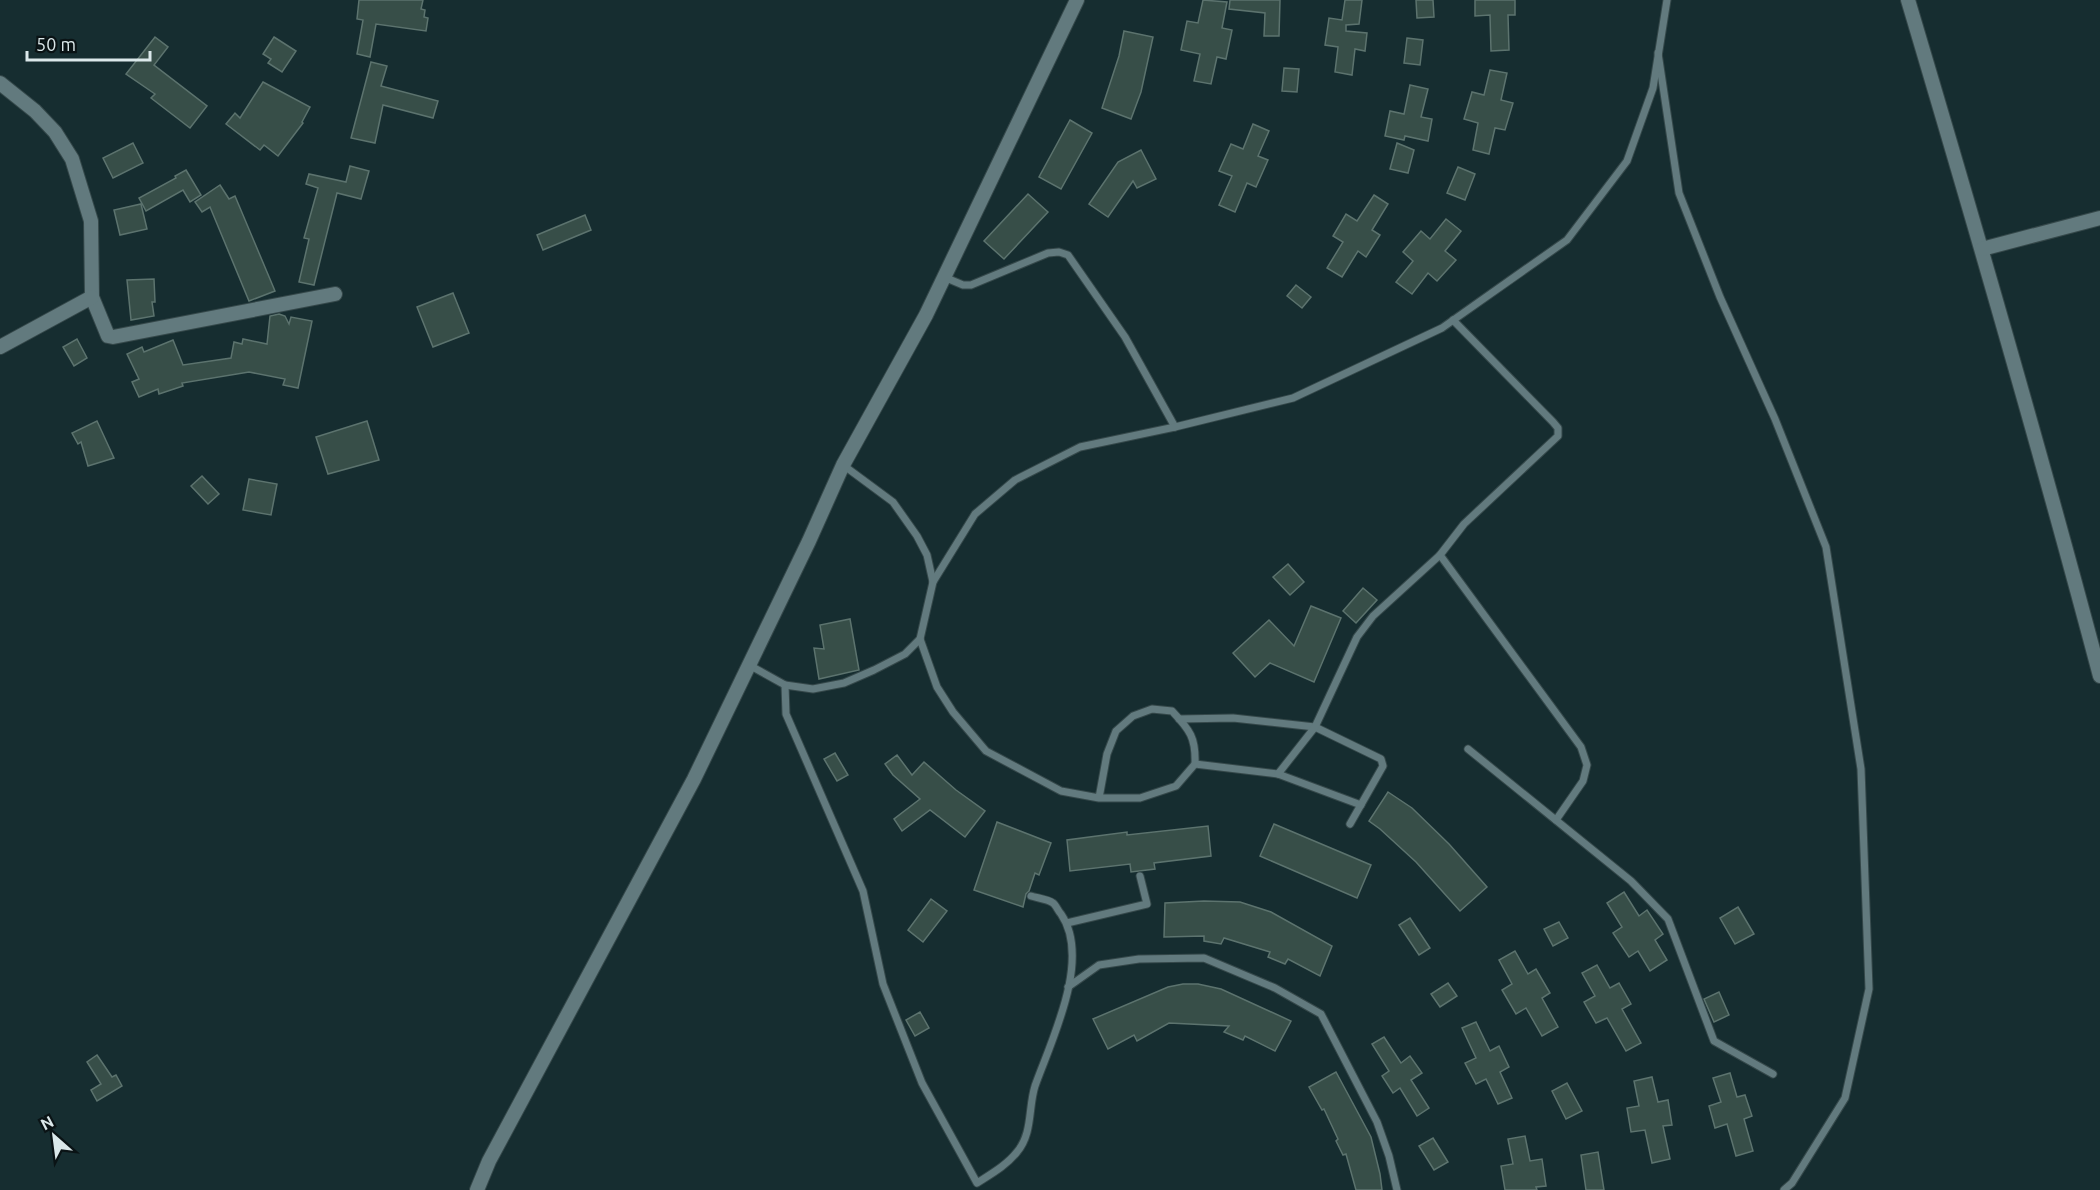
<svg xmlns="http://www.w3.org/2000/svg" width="2100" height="1190" viewBox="0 0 2100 1190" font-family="Ubuntu,sans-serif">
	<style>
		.building { fill: #374e48; stroke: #5c736e; stroke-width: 1.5 }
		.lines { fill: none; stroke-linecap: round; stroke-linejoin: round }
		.lane-casing { stroke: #35484a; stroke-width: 9 }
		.street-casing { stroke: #35484a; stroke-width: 16 }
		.lane { stroke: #627a7e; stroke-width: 7 }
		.street { stroke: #627a7e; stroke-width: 14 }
	</style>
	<rect width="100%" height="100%" fill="#162d30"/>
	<!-- building -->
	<g class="building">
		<path d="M359,0H423L421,9L425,10L424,17L428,18L426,31L376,24L370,57L357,54L363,20L357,19Z"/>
		<path d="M1203,0L1227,2L1222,28L1232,30L1226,59L1217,57L1211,84L1194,81L1200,54L1181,50L1187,21L1198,23Z"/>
		<path d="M1230,0H1280L1279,36H1264L1265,13L1229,9Z"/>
		<path d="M1345,0H1362L1359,24L1346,25V31L1367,33L1365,51L1355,49L1352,75L1335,72L1338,47L1325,45L1329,18L1342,20Z"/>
		<path d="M1416,0H1433L1434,17L1417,18Z"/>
		<path d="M1475,0H1515V15H1508L1509,50L1491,51L1490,15L1475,16Z"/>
		<path d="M1124,31L1153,37L1141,92L1131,119L1102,108L1119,56Z"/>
		<path d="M155,37L168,47L154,65L207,106L190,128L151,98L155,94L126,74Z"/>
		<path d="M274,37L296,51L282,72L268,63L271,59L263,54Z"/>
		<path d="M1407,38L1423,40L1420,65L1404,63Z"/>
		<path d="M371,62L387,66L381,86L438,101L433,118L383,105L375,143L351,138Z"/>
		<path d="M1284,68L1299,69L1297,92L1282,91Z"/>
		<path d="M1490,70L1507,73L1501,100L1513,103L1505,130L1495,128L1489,154L1473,150L1478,123L1464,119L1472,92L1484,95Z"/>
		<path d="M263,82L310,107L302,122L303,123L278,156L264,145L260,150L226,124L235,113L240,118Z"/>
		<path d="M1410,85L1428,89L1421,117L1432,119L1428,141L1405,136L1404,140L1385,136L1390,111L1404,114Z"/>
		<path d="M1070,120L1092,133L1061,189L1039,177Z"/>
		<path d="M1253,124L1269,131L1258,156L1268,160L1256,187L1247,183L1235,212L1219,205L1232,176L1219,171L1231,144L1243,149Z"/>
		<path d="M133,143L143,163L113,178L103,158Z"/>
		<path d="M1397,143L1414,150L1408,173L1390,169Z"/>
		<path d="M1141,150L1156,179L1137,188L1133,181L1108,217L1089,204L1118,162Z"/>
		<path d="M350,166L369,171L361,199L337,193L314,285L299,282L309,239L304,238L318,188L306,184L309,174L346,182Z"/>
		<path d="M1458,167L1475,174L1465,200L1447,193Z"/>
		<path d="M186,170L201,195L190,202L183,190L146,211L139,198L176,178L175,176Z"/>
		<path d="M220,185L229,199L235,196L275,291L249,301L210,207L202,212L195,202Z"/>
		<path d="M1028,194L1048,212L1004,259L984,241Z"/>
		<path d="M1374,195L1388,204L1372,230L1380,235L1366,257L1358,251L1342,277L1327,268L1343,242L1333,236L1346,214L1357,221Z"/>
		<path d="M141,204L147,229L120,235L114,210Z"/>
		<path d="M585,215L591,230L543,250L537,235Z"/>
		<path d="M1446,219L1461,231L1445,251L1456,260L1437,281L1428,273L1412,294L1396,282L1413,261L1403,252L1421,231L1430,239Z"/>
		<path d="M154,279L155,302H152L154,316L131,320L127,280Z"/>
		<path d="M1296,285L1311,297L1302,308L1287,296Z"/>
		<path d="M453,293L469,333L433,347L417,307Z"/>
		<path d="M279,314L285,316L289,324L291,317L312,321L298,388L283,385L285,379L249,372L182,383L183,386L159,394L158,389L139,397L132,382L139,379L127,354L142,347L144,352L173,340L183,365L231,358L234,342L242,344L243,339L267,344L270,316Z"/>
		<path d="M77,339L87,358L74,366L63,347Z"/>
		<path d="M97,421L114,458L88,466L81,442L78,444L72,433Z"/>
		<path d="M367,421L379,460L328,474L316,437Z"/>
		<path d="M202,476L219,494L208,504L191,486Z"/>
		<path d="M249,479L277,484L271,515L243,510Z"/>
		<path d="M1288,564L1304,582L1290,595L1273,577Z"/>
		<path d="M1363,588L1377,600L1356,623L1343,611Z"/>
		<path d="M1311,606L1341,618L1314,682L1270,663L1255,677L1233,653L1269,620L1294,646Z"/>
		<path d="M850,619L859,670L819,679L814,648L824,649L820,625Z"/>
		<path d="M835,753L848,775L837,781L824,759Z"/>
		<path d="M897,755L912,775L924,762L956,790L985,811L965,837L930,810L902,831L894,819L920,799L893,775L885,764Z"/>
		<path d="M1388,792L1412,808L1449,844L1487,887L1460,911L1416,862L1380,829L1369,821Z"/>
		<path d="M997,822L1051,843L1039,875L1035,873L1029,891L1026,894L1023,907L974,890Z"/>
		<path d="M1274,824L1371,865L1357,898L1260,856Z"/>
		<path d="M1208,826L1211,856L1154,863L1155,869L1131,872L1130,864L1070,871L1067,840L1127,832V835Z"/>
		<path d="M1624,892L1639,916L1647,910L1663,934L1655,940L1667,960L1650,971L1638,951L1629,957L1613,933L1622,927L1607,903Z"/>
		<path d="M931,899L947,911L923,942L908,930Z"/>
		<path d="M1204,901L1240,902L1271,912L1332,946L1320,976L1288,959L1285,964L1268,957L1270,952L1224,938L1221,944L1204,941V936L1164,937L1165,903Z"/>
		<path d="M1738,907L1754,934L1735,944L1720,918Z"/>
		<path d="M1410,918L1430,948L1419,955L1399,925Z"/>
		<path d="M1559,922L1568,938L1553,946L1544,929Z"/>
		<path d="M1515,951L1528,974L1536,969L1550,993L1542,998L1558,1027L1542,1036L1526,1008L1516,1014L1502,990L1512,984L1499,960Z"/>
		<path d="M1597,965L1610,988L1619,983L1631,1004L1622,1009L1641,1043L1626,1051L1607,1018L1596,1023L1584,1002L1595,996L1582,973Z"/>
		<path d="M1448,983L1457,996L1440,1007L1431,994Z"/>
		<path d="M1183,984H1198L1221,989L1291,1021L1275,1051L1245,1036L1243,1040L1224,1032L1229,1026L1169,1023L1137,1041L1134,1035L1108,1049L1093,1019L1168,987Z"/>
		<path d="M1719,992L1729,1015L1714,1022L1704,999Z"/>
		<path d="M920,1012L929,1028L915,1036L906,1020Z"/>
		<path d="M1476,1022L1490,1051L1499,1046L1509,1067L1500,1072L1512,1098L1498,1104L1486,1079L1476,1084L1465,1063L1476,1058L1462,1028Z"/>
		<path d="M1384,1037L1401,1063L1410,1056L1422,1073L1411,1080L1429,1108L1417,1116L1400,1088L1393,1093L1382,1076L1389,1071L1372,1044Z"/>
		<path d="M97,1055L112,1077L116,1075L122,1086L97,1101L91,1090L101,1084L87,1062Z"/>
		<path d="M1336,1072L1371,1137L1380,1174L1382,1190H1356L1346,1154L1343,1155L1336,1141L1338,1139L1324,1109L1322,1110L1309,1087Z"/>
		<path d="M1730,1073L1737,1097L1745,1095L1752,1116L1744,1119L1753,1151L1736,1156L1727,1124L1715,1128L1709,1106L1721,1102L1713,1078Z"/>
		<path d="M1652,1077L1658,1102L1668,1100L1672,1125L1663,1126L1670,1159L1652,1163L1645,1130L1631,1132L1627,1108L1639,1106L1634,1081Z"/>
		<path d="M1567,1083L1582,1111L1566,1119L1552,1091Z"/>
		<path d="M1525,1136L1530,1161L1542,1159L1546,1186L1536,1187L1537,1190H1505L1501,1166L1513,1164L1508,1139Z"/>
		<path d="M1433,1138L1448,1162L1434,1170L1419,1146Z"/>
		<path d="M1598,1152L1604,1190H1586L1581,1155Z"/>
	</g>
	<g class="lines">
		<!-- lane casing -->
		<g class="lane-casing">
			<g id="lane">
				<path d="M1658,53L1679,193L1720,297L1775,419L1826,547L1861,769L1869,989L1845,1098L1792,1183L1784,1190"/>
				<path d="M944,277L963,285H971L1048,253L1059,252L1068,255L1125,337L1175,427"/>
				<path d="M1440,555L1581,747L1587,765L1583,781L1556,820"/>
				<path d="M933,582L975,514L1015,480L1080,447L1175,427L1293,398L1442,328L1567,240L1627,161L1653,88L1667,0"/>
				<path d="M920,639L937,687L953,712L986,751L1061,791L1099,798H1140L1176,786L1195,764C1196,738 1190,730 1172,711L1152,709L1133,716L1116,731L1107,754L1099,798"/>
				<path d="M749,665L785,685L813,689L844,683L874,670L905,654L920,639L933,582L927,555L917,536L893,502L843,465"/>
				<path d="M785,685L786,714L863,891L883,984L922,1083L977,1183C991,1174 1007,1165 1017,1152C1033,1133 1028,1108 1035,1086C1051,1041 1092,959 1061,914C1058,911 1056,905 1053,903C1048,899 1037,898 1031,896"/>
				<path d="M1179,719L1233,718L1315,727L1381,759L1383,766L1350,824"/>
				<path d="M1468,749L1631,881L1668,919L1714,1041L1773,1074"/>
				<path d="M1195,764L1278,774L1361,805"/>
				<path d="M1278,774L1315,727L1357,637L1373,616L1440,555L1464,524L1558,436V428L1553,422L1453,320"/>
				<path d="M1067,923L1147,904L1140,876"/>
				<path d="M1068,987L1099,965L1139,959L1204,958L1275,988L1321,1014L1377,1122L1389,1156L1397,1190"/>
			</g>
		</g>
		<!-- street casing -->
		<g class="street-casing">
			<g id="street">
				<path d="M1908,0C1975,225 2040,449 2100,676"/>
				<path d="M0,83L35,111L55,132L72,159L91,221L92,297L108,336L113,337L335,294"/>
				<path d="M1982,249L2100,218"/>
				<path d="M0,347L92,297"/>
				<path d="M477,1190L489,1161L694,779L809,541L843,465L926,315L1077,0"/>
			</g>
		</g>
		<!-- lane -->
		<use href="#lane" class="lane"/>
		<!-- street -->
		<use href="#street" class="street"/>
	</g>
	<!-- north arrow -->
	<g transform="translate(54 1136) rotate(332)" stroke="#0a1315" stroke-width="4.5" paint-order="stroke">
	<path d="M0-4.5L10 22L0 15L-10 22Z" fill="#dbe8ea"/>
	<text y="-9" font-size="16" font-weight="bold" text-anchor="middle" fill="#dbe8ea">N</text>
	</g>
	<!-- scale -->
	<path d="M27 51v9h123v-9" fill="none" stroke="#dbe8ea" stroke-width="3"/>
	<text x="36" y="51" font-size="18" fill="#dbe8ea" stroke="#0a1315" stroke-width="4.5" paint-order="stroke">50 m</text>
</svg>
